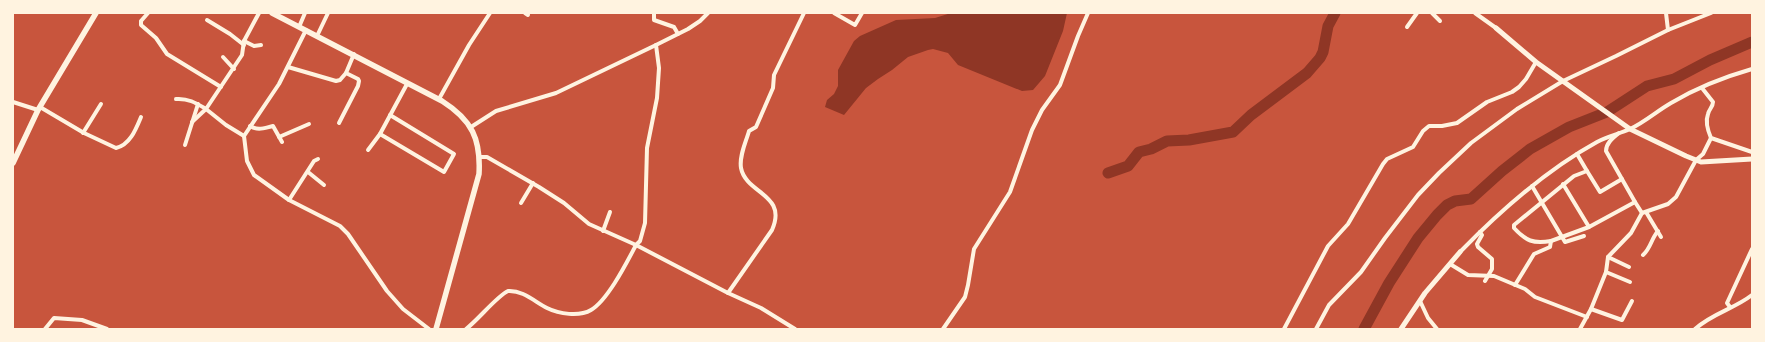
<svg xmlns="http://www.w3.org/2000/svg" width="1765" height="342" viewBox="0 0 1765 342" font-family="'Zilla Slab',serif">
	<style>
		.water { fill: #8f3625 }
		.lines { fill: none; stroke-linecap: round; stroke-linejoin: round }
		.river { stroke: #8f3625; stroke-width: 11 }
		.minor { stroke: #fff3e0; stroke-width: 4 }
		.tertiary { stroke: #fff3e0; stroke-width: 5 }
		.secondary { stroke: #fff3e0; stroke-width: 5.5 }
	</style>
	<rect width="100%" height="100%" fill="#c8553d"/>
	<!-- water -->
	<path class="water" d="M951,13H1067L1063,31L1045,76L1033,90L1022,91L958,65L948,53L933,49L928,50L908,57L892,70L878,79L866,88L844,115L825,107L827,100L834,94L838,86V70L854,41L860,36L896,20L935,18Z"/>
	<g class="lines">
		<!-- river -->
		<g class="river">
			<path d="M1108,173L1128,166L1139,152L1151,149L1167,141L1189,140L1233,132L1251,115L1307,73L1320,58L1323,52L1328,26L1335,13"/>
			<path d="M1364,329L1389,283L1418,238L1437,215L1447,205L1455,201L1471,199L1502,171L1530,149L1569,127L1607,112L1647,86L1674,79L1710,60L1752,42"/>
		</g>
		<!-- minor -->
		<g class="minor">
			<path d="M148,13L141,21V25L156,38L167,54L221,87"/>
			<path d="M259,13L244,41L242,55L206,109L226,125L244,136L247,161L254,175L289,200L340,226L348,234L387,291L403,309L429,329"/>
			<path d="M525,13L528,15"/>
			<path d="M654,13V20L674,27L678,34"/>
			<path d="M834,13L855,25L862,13"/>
			<path d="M1432,13L1440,21"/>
			<path d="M1475,13L1496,28"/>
			<path d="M1666,13L1668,30"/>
			<path d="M207,20L230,34L244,45"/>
			<path d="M299,27L305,13"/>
			<path d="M1407,27L1417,13"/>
			<path d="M317,36L328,13"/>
			<path d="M244,41L254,46L261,45"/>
			<path d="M223,57L234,69"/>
			<path d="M288,67L336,81L340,80L346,73"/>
			<path d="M1702,88L1713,102C1713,107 1709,109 1708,114C1705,122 1708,131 1711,138L1752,152"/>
			<path d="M176,99C188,98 196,103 206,109L192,122"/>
			<path d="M439,99L469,45L490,13"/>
			<path d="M13,102L38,110"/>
			<path d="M40,107L84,133L116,148C130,145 136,129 141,117"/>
			<path d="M339,123L358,86L359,81L358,79L346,73L354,54"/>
			<path d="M250,126C258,131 264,128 273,126L282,142"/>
			<path d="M471,127L496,111L556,93L656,45L688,29L700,21L708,13"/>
			<path d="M83,133L101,104"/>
			<path d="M1619,133C1613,138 1606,143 1606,151L1635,202"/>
			<path d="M380,134L444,172L454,154L390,115"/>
			<path d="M244,136L279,84L306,30"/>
			<path d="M279,137L309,124"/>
			<path d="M185,145L198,104"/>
			<path d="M368,150L380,134L407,84"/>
			<path d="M480,157H487L539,187L564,203L589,224L636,245L728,293L761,308L795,329"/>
			<path d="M1587,171L1600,192L1622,179"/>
			<path d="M308,172L324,185"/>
			<path d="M1563,184L1589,227"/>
			<path d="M1532,186L1565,242L1584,236"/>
			<path d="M289,200L314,161L318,159"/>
			<path d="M521,203L533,183"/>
			<path d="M1646,212L1661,237"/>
			<path d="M603,231L610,212"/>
			<path d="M1480,232L1482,235L1477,244L1478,247L1492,259V269L1485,281"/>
			<path d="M1551,241C1533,244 1526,241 1514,228V225L1574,176L1587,171L1577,154"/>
			<path d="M1460,252C1501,210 1546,170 1597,142C1608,136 1619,134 1630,129C1645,122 1657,111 1671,103C1696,88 1724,77 1752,69"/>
			<path d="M1643,255C1651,248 1651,239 1658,231"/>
			<path d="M1608,257L1606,272L1630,282"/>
			<path d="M1450,264L1468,275L1494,276L1525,289L1535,297L1587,317"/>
			<path d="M1629,267L1608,257L1631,233L1642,213L1668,204L1676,197L1696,160L1703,154L1711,138"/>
			<path d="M1606,272L1591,309L1622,320L1632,301"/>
			<path d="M1515,285L1534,254L1550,247L1551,241L1589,227L1635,202L1642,213"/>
			<path d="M728,293L772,230C788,194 746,194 741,168C739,156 746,142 749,131L756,127L773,88L774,75L804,13"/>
			<path d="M1420,301L1428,318L1437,329"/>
			<path d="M1730,307L1727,303L1752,249"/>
			<path d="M45,329L54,318L82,320L107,329"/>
			<path d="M466,329C478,320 497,296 508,291C523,290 535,302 547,308C559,314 579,317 591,310C608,300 627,262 636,245L640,241L645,223L647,148L657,98L659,68L656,45"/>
			<path d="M943,329L965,297L968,285L974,249L1010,192L1032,130L1042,110L1060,85L1078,36L1088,13"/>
			<path d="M1284,329L1328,246L1348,224L1383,164L1387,159L1413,147L1423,131L1429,126H1442L1457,123L1487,102L1512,92L1519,87L1526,79L1536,62"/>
			<path d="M1316,329L1329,305L1361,272L1385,238L1418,195L1439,173L1471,143L1517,109L1563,81L1616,56L1668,30L1711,13"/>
			<path d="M1580,329L1591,309"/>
			<path d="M1695,329C1713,313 1734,309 1752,295"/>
		</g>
		<!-- tertiary -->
		<g class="tertiary">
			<path d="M1496,28L1536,62L1630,129L1686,156L1701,162L1752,159"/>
			<path d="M1401,329L1425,293L1460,252"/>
		</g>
		<!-- secondary -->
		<g class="secondary">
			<path d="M272,13L442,101C472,120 481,139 479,174L436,329"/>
			<path d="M13,163L38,110L96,13"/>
		</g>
	</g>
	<!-- border -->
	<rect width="1765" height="342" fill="none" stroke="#fff3e0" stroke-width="28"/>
</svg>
